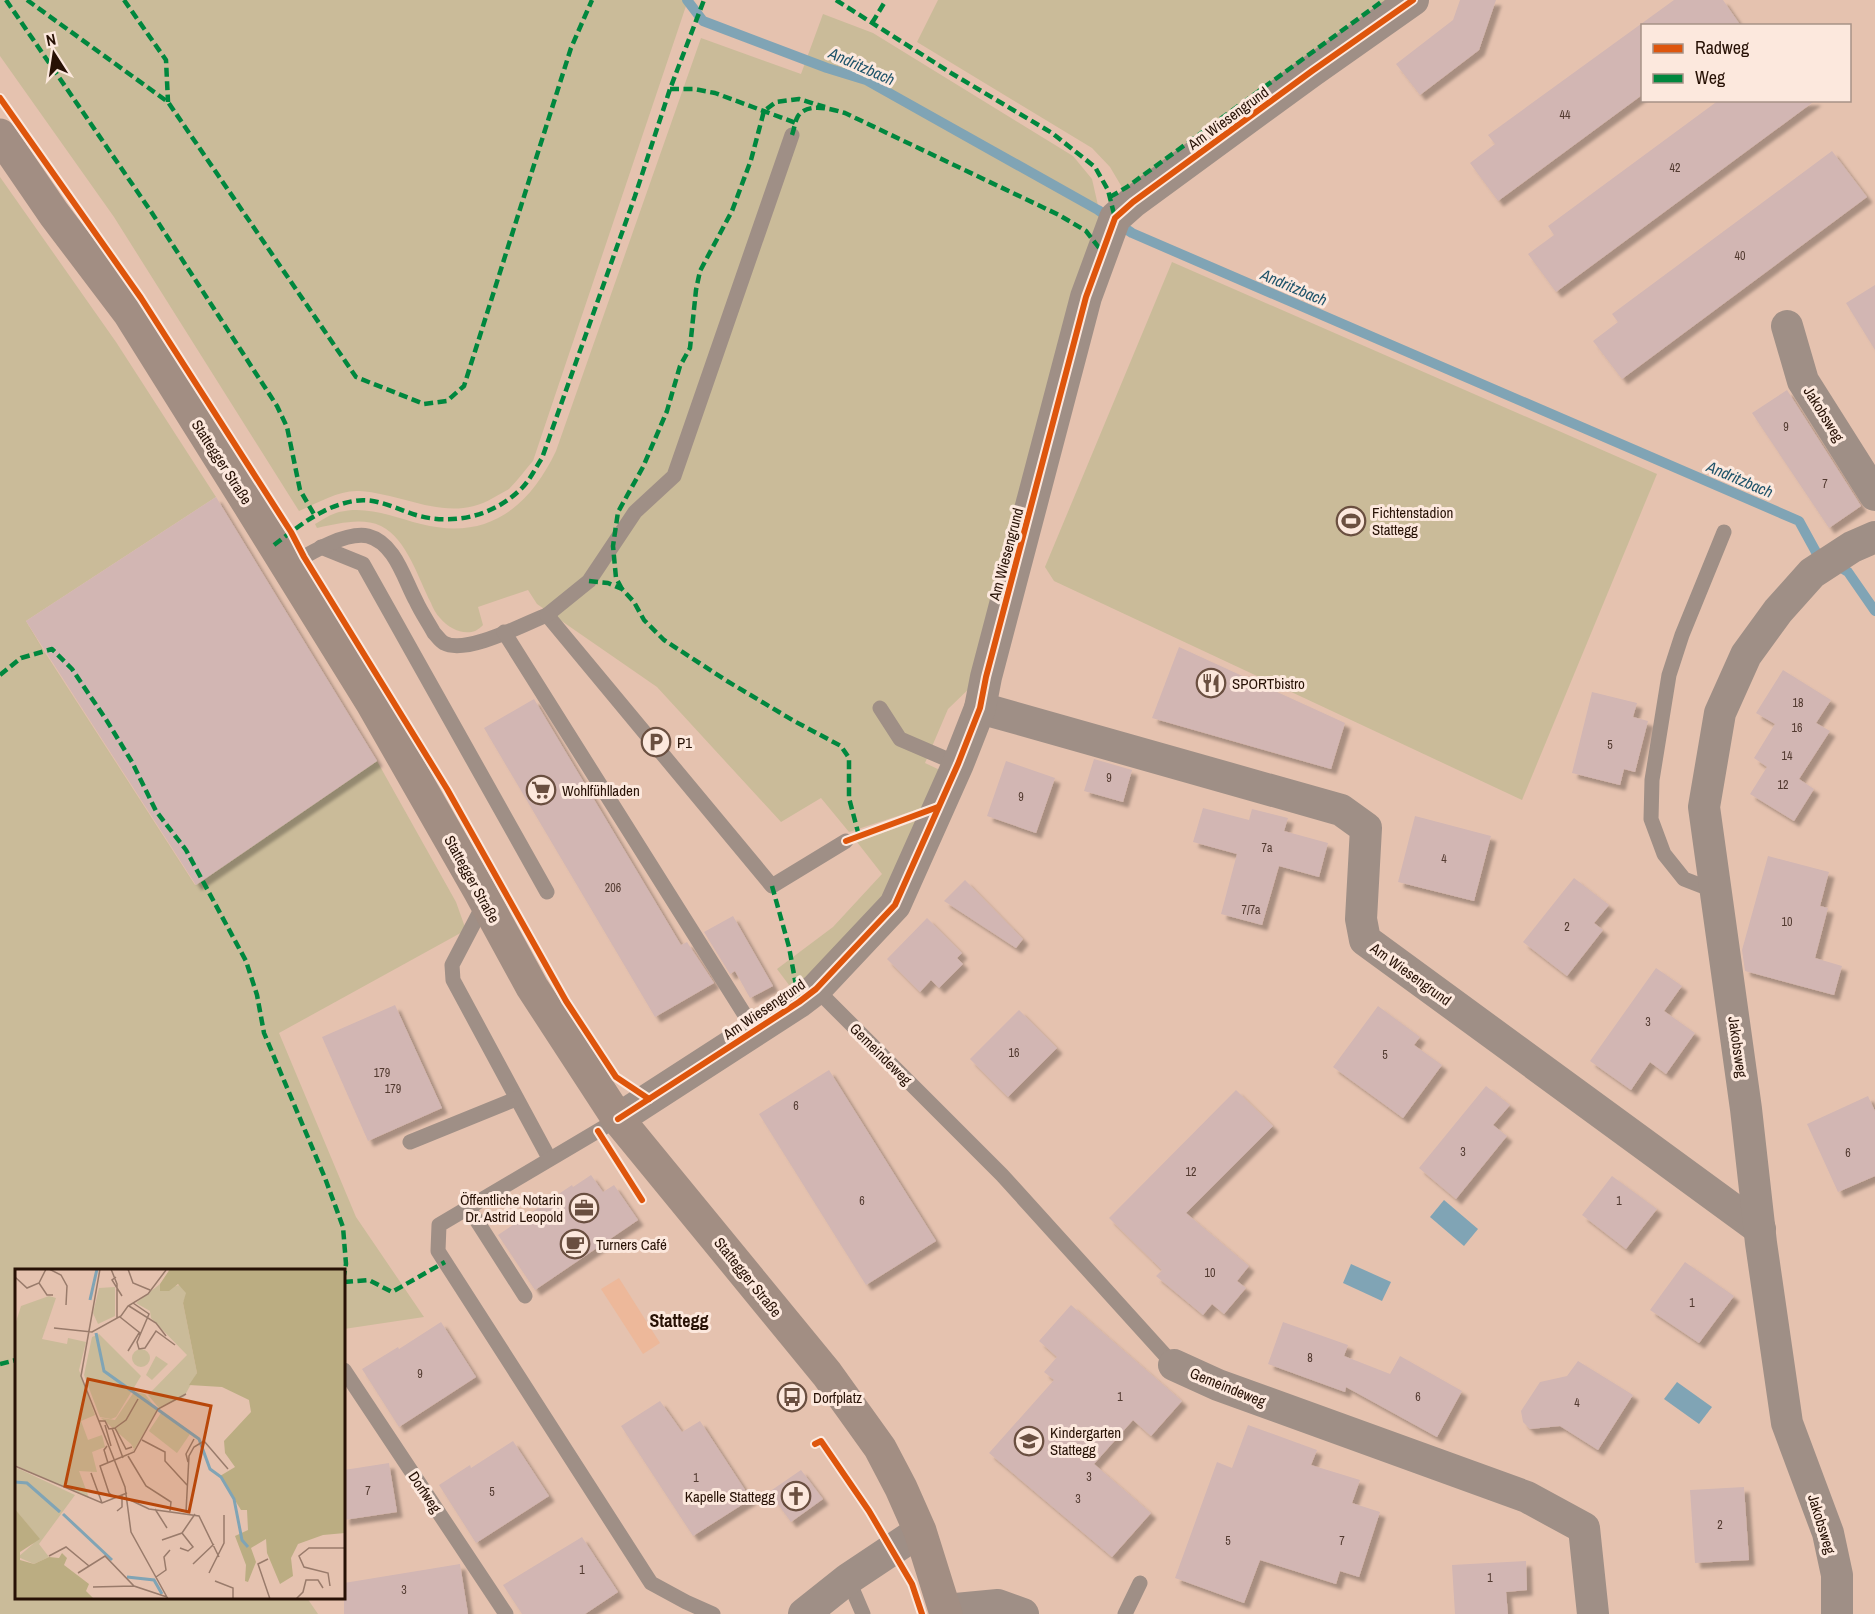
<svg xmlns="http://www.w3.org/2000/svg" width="1875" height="1614" viewBox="0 0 1875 1614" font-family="'Archivo Narrow',sans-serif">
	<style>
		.built { fill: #edb89a }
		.green { fill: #cabb99 }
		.water { fill: #80a4b5 }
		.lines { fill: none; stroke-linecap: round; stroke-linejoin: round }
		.stream { stroke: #80a4b5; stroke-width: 10 }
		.building { fill: #d2b6b3; filter: url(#shadow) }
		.lane { stroke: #9f8f86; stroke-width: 15 }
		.street { stroke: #9f8f86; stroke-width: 32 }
		.secondary { stroke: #a28e83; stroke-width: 33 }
		.quiet { stroke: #00873e; stroke-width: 4.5; stroke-dasharray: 9 4.5; stroke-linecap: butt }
		.cycleway-casing { stroke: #fce8dd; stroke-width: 10 }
		.cycleway { stroke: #de550c; stroke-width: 6 }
		.labels { text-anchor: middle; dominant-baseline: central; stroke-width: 6; stroke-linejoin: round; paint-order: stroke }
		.number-label { font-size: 12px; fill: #523a30 }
		.street-label { font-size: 15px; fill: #271105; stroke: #fce8dd }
		.poi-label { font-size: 15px; fill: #271105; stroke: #fce8dd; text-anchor: start }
		.water-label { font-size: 16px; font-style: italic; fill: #1e536a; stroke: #fce8dd }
		.quarter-label { font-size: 18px; font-weight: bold; fill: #271105; stroke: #fce8dd }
		.inset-river { fill: none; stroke: #80a4b5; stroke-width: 3 }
		.inset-road { fill: none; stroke: #997b6b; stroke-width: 1.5 }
		.view { fill: #b8470a; fill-opacity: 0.15; stroke: #b8470a; stroke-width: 3 }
		.inset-edge { fill: none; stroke: #271105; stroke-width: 3 }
	</style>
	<defs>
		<filter id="shadow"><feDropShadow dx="5.5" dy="5.5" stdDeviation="1.5" flood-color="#0004"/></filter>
	</defs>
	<rect width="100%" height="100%" fill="#e5c2af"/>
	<!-- built -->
	<path class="built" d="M619,1278L660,1343L643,1354L601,1289Z"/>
	<!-- green -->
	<g class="green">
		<path d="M0,0H688L533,461C525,470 517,481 509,489C504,492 498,495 493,498C448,524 407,494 359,491C338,490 318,503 299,511L114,217L0,56Z"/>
		<path d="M938,0H1397L1126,194L1110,167L1092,148L917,42Z"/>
		<path d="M823,14L873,33L1073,156L1092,179L1102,223L978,680L948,709L925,763L942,771L928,806L849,832L821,798L781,822L657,687L537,604L528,590L478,607L483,625C471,639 451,631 440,618C436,614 433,608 431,603C418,578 407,539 381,526C361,517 338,524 317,528L315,524C322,520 331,514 339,512C367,505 394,517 421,524C487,541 529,508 556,451L701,38L801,74Z"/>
		<path d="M0,177L116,342L216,497L26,621L44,651L195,885L377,761L456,902L466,930L279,1033L356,1217L424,1317L344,1329V1270H16V1598H307L318,1614H0Z"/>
		<path d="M1172,262L1657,474L1522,800L1054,581L1045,567Z"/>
		<path d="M927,817L895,883L865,925L792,989L777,969L833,927L882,874L857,842Z"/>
	</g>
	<!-- water -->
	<g class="water">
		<path d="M1444,1200L1478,1229L1464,1246L1430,1217Z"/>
		<path d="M1351,1264L1391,1282L1382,1301L1343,1283Z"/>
		<path d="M1677,1382L1712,1407L1699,1424L1664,1399Z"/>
	</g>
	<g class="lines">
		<!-- stream -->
		<path class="stream" d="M687,0L703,21L827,68L866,80L1098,210L1132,233L1799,521L1816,552L1848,572L1875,611"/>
	</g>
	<!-- building -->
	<g class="building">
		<path d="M1460,0H1496L1479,50L1420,95L1396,64L1453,20Z"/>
		<path d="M1674,0H1723L1741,26H1642V95L1498,201L1470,163L1495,144L1488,135Z"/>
		<path d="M1719,100H1816L1556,292L1528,254L1554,235L1548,226Z"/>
		<path d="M1832,151L1867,197L1622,379L1593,341L1618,322L1612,314Z"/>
		<path d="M1875,285V350L1846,303Z"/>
		<path d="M1787,390L1861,506L1829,528L1752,413Z"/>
		<path d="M216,497L377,761L196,885L26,621Z"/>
		<path d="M1179,647L1345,723L1331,769L1152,718Z"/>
		<path d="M1783,670L1831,700L1816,723L1830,731L1799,779L1814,789L1794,821L1750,794L1767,767L1754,758L1775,724L1756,713Z"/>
		<path d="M1592,692L1637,703L1633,717L1648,721L1635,772L1624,769L1620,785L1572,773Z"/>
		<path d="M534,699L681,945L687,942L714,983L655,1017L484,728Z"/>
		<path d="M1094,759L1132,770L1123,802L1084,791Z"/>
		<path d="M1006,761L1055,778L1036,833L987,816Z"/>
		<path d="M1203,808L1249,820L1252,809L1288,818L1284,831L1328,843L1319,877L1279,866L1262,925L1221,914L1237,854L1193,842Z"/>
		<path d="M1415,816L1491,836L1474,901L1398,882Z"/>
		<path d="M1768,856L1829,872L1820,906L1828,908L1815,958L1842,966L1834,995L1745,971L1742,950Z"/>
		<path d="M1574,878L1609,905L1594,923L1603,930L1567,976L1523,942Z"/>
		<path d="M965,880L1023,939L1016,948L944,901Z"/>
		<path d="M733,916L773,986L750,998L735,971L730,974L704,932Z"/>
		<path d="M927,918L962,953L957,958L963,964L939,988L931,980L920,992L887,959Z"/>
		<path d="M1656,968L1682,986L1664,1011L1695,1033L1666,1074L1650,1062L1631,1090L1590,1061Z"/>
		<path d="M395,1005L442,1108L368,1141L322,1037Z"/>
		<path d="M1378,1006L1420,1037L1414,1045L1442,1065L1403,1118L1333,1067Z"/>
		<path d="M1019,1010L1057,1048L1008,1097L970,1059Z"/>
		<path d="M829,1070L936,1241L866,1285L759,1114Z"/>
		<path d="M1486,1086L1510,1105L1493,1125L1507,1136L1456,1199L1419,1168Z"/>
		<path d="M1236,1090L1273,1126L1186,1213L1249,1266L1237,1281L1246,1288L1224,1314L1212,1304L1203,1315L1156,1276L1162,1270L1109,1218Z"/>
		<path d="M1868,1096L1875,1111V1176L1838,1192L1807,1124Z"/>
		<path d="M591,1175L603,1192L614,1185L638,1220L535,1290L498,1235L572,1185L573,1187Z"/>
		<path d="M1612,1176L1657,1209L1626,1249L1582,1215Z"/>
		<path d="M1685,1262L1734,1296L1699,1343L1650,1310Z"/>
		<path d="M1071,1305L1182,1401L1151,1436L1133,1420L1094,1464L1151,1513L1112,1557L989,1453L1054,1380L1044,1372L1057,1357L1039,1341Z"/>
		<path d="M441,1322L476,1377L399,1427L362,1369L398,1347L399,1349Z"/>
		<path d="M1283,1322L1348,1345L1344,1356L1390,1374L1400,1356L1462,1391L1437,1437L1346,1387L1345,1392L1268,1364Z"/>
		<path d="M1578,1361L1633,1395L1598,1450L1560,1426L1530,1429L1523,1422L1521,1411L1540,1382L1567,1376Z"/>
		<path d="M660,1401L682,1432L700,1421L751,1499L693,1536L621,1426Z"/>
		<path d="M1248,1425L1317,1450L1311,1465L1360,1480L1352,1503L1380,1512L1359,1577L1340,1571L1336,1584L1260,1560L1244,1603L1175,1578L1217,1462L1232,1468Z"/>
		<path d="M513,1441L549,1496L476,1543L439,1485L470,1465L471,1468Z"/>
		<path d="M389,1463L397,1512L344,1520V1470Z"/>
		<path d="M801,1470L823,1499L791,1522L769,1492Z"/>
		<path d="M1744,1487L1749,1560L1695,1563L1690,1490Z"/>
		<path d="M582,1537L618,1592L585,1614H522L503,1585Z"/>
		<path d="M1526,1561L1527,1590L1506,1592L1508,1614H1455L1452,1565Z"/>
		<path d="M460,1564L468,1614H344V1583Z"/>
	</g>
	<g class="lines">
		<!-- lane -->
		<g class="lane">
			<path d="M321,547L363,564L547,892"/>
			<path d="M288,566C307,555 345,531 368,536C395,543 404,579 416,601C421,612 428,622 434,633C437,636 440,641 444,643C466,655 524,624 547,615L772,886L846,841"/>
			<path d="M547,615L589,581L635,512L674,476L792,135"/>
			<path d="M504,632L755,1031"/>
			<path d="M880,708L900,739L958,764"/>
			<path d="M1715,891L1684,879L1664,854L1651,819L1652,780L1669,675L1682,635L1724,532"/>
			<path d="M485,902L452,965L453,980L549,1158"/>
			<path d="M816,989L1002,1175L1174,1365"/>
			<path d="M618,1119L439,1225L438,1251L651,1583L686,1602L713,1614"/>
			<path d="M410,1142L516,1099"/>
			<path d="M468,1207L525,1296"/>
			<path d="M344,1370L506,1614"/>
			<path d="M848,1579L863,1614"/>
			<path d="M1125,1614L1140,1583"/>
		</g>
		<!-- street -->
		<g class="street">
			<path d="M1787,326L1803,381L1875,495"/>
			<path d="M980,708L1341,810L1366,828L1361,919L1365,940L1760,1229"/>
			<path d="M618,1119L799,1002L816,989L895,905L958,764L980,708L986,677L1086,297L1115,218L1133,202L1312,71L1413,0"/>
			<path d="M1174,1365L1218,1385L1527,1497L1584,1528L1593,1614"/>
			<path d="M945,1610L998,1605L1023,1614"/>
			<path d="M804,1614L848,1579L920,1531"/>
			<path d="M1837,1614V1575L1828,1533L1787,1423L1761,1243L1746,1109L1704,807L1720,713L1746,655L1778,611L1812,573L1852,547L1875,537"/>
		</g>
		<!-- secondary -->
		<path class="secondary" d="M0,135L54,214L129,313L248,503L372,703L479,890L532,987L618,1119L827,1374L880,1448L901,1488L920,1531L946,1614"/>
		<!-- quiet -->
		<g class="quiet">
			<path d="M6,0L152,213L277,406L287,427L300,490L315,516"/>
			<path d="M27,0L168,102L356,377L424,404L447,401L464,386L571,48L592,0"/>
			<path d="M124,0L166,60L168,102"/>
			<path d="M836,0L951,73L1052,133L1095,167L1108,190L1115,218"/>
			<path d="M872,23L886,0"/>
			<path d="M670,89H694L715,93L796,123"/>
			<path d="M792,135C794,130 795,121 798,116C808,102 831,109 845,113L1059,215L1086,231L1103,253"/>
			<path d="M1110,197L1127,187L1384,0"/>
			<path d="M274,545C299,526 323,506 354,501C376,497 396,509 416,515C453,526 494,516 522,488C530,480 536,467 542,458L635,196L670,89L704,0"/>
			<path d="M589,581L608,583L622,589L634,602L644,620L664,640L727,681L794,721L841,746L849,758V798L859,836"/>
			<path d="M622,589L616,578L613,546L618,512L643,467L667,411L680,366L690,348L696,290L700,271L732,211L751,160L764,111L776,102L799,99L825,107"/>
			<path d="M0,675L21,658L52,649L72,669L107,721L132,762L156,811L186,850L246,961L257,995L264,1033L325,1178L343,1227L346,1264L344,1275"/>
			<path d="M772,886L789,947L799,1002"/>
			<path d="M344,1282L369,1280L392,1292L445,1262"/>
			<path d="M0,1364L16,1360"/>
		</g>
		<!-- cycleway casing -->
		<g class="cycleway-casing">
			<g id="cycleway">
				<path d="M0,98L141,298L291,532L304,557L447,789L566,1001L616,1077L649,1099"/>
				<path d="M846,841L938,807"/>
				<path d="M618,1119L799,1002L816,989L895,905L958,764L980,708L986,677L1086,297L1115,218L1133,202L1312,71L1413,0"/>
				<path d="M598,1131L642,1200"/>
				<path d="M815,1444L821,1441L869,1511L912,1584L922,1614"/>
			</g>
		</g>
		<!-- cycleway -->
		<use href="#cycleway" class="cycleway"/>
	</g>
	<!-- icons -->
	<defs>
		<g id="stadium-ring" transform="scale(1.5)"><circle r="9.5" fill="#fce8dd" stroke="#6a4f40" stroke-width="1.5"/><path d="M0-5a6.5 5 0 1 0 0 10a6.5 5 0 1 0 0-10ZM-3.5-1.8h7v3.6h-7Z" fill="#6a4f40"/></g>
		<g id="restaurant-ring" transform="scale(1.5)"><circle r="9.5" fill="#fce8dd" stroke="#6a4f40" stroke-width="1.5"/><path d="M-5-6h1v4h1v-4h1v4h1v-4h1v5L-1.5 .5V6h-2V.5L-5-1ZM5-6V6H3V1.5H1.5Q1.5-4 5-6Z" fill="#6a4f40"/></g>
		<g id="parking-ring" transform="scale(1.5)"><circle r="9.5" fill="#fce8dd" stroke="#6a4f40" stroke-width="1.5"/><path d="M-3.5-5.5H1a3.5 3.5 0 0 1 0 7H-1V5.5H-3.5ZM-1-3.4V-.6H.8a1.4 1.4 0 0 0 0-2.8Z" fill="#6a4f40"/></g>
		<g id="supermarket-ring" transform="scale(1.5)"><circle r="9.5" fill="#fce8dd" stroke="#6a4f40" stroke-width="1.5"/><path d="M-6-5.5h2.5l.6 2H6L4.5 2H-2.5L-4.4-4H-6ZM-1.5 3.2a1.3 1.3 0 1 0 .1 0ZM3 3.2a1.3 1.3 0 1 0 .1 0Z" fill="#6a4f40"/></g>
		<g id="office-ring" transform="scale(1.5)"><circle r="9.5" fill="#fce8dd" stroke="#6a4f40" stroke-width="1.5"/><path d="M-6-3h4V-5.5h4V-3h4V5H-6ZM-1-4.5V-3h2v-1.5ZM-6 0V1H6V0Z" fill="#6a4f40"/></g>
		<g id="cafe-ring" transform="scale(1.5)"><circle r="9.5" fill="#fce8dd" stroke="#6a4f40" stroke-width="1.5"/><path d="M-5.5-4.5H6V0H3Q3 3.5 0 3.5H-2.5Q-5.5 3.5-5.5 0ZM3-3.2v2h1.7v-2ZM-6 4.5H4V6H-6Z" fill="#6a4f40"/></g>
		<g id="bus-ring" transform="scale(1.5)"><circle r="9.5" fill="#fce8dd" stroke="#6a4f40" stroke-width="1.5"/><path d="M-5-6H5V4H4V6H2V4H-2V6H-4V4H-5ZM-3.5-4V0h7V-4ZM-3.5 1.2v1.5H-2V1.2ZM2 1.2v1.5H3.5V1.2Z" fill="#6a4f40"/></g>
		<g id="school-ring" transform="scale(1.5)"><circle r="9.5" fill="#fce8dd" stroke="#6a4f40" stroke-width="1.5"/><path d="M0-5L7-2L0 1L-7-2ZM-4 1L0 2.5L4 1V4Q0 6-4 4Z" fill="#6a4f40"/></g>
		<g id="church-ring" transform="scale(1.5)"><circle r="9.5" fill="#fce8dd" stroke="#6a4f40" stroke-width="1.5"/><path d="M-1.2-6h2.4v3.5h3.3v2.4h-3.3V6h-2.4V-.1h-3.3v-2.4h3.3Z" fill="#6a4f40"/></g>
	</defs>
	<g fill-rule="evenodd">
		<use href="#stadium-ring" x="1351" y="521"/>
		<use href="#restaurant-ring" x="1211" y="683"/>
		<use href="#parking-ring" x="656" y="742"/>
		<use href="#supermarket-ring" x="541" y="790"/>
		<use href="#office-ring" x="584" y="1208"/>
		<use href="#cafe-ring" x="575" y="1244"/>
		<use href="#bus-ring" x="792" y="1397"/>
		<use href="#school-ring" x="1029" y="1441"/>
		<use href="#church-ring" x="796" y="1496"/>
	</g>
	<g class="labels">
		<!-- number labels -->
		<g class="number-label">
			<text x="1565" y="115">44</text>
			<text x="1675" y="168">42</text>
			<text x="1740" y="256">40</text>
			<text x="1786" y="427">9</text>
			<text x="1825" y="484">7</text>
			<text x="1798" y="703">18</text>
			<text x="1797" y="728">16</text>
			<text x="1610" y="745">5</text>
			<text x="1787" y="756">14</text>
			<text x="1109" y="778">9</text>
			<text x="1783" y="785">12</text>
			<text x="1021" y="797">9</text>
			<text x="1267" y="848">7a</text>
			<text x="1444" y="859">4</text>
			<text x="613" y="888">206</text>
			<text x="1251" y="910">7/7a</text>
			<text x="1787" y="922">10</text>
			<text x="1567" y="927">2</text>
			<text x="1648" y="1022">3</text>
			<text x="1014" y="1053">16</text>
			<text x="1385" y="1055">5</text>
			<text x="382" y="1073">179</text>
			<text x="393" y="1089">179</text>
			<text x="796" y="1106">6</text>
			<text x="1463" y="1152">3</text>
			<text x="1848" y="1153">6</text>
			<text x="1191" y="1172">12</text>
			<text x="862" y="1201">6</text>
			<text x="1619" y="1201">1</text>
			<text x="1210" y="1273">10</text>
			<text x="1692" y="1303">1</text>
			<text x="1310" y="1358">8</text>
			<text x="420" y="1374">9</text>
			<text x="1120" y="1397">1</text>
			<text x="1418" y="1397">6</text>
			<text x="1577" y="1403">4</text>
			<text x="1089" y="1477">3</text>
			<text x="696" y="1478">1</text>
			<text x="368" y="1491">7</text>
			<text x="492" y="1492">5</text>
			<text x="1078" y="1499">3</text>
			<text x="1720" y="1525">2</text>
			<text x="1228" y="1541">5</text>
			<text x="1342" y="1541">7</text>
			<text x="582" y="1570">1</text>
			<text x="1490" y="1578">1</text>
			<text x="404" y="1590">3</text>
		</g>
		<!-- street labels -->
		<g class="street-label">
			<text transform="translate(1228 118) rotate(-36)">Am Wiesengrund</text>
			<text transform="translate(1824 414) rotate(58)">Jakobsweg</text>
			<text transform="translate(222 462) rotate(57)">Stattegger Straße</text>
			<text transform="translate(1006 554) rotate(-75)">Am Wiesengrund</text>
			<text transform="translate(472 879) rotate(61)">Stattegger Straße</text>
			<text transform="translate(1411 974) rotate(36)">Am Wiesengrund</text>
			<text transform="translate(764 1009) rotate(-34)">Am Wiesengrund</text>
			<text transform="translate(1738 1047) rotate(82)">Jakobsweg</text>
			<text transform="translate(881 1054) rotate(45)">Gemeindeweg</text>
			<text transform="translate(748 1277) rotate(51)">Stattegger Straße</text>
			<text transform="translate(1228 1387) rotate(22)">Gemeindeweg</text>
			<text transform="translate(425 1492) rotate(56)">Dorfweg</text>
			<text transform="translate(1822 1524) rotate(73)">Jakobsweg</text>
		</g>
		<!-- poi labels -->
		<g class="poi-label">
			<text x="1372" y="512">Fichtenstadion<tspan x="1372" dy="17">Stattegg</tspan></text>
			<text x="1232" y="683">SPORTbistro</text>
			<text x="677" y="742">P1</text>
			<text x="562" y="790">Wohlfühlladen</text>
			<text x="563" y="1199" text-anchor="end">Öffentliche Notarin<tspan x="563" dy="17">Dr. Astrid Leopold</tspan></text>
			<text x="596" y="1244">Turners Café</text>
			<text x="813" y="1397">Dorfplatz</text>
			<text x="1050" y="1432">Kindergarten<tspan x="1050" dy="17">Stattegg</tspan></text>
			<text x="775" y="1496" text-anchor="end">Kapelle Stattegg</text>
		</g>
		<!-- water labels -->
		<g class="water-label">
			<text transform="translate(862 66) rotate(24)">Andritzbach</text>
			<text transform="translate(1294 287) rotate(23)">Andritzbach</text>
			<text transform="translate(1740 479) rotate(23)">Andritzbach</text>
		</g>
		<!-- quarter labels -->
		<g class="quarter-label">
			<text x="679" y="1320">Stattegg</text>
		</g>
	</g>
	<!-- overview -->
	<g transform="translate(15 1269)">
		<rect width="330" height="330" fill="#e5c2af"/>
		<path d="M145,15L147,19L165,16L172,24L168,34L182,104L169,128L144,139L133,126L172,86L136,49L135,42L121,34ZM100,18V47L83,55L78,44L84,19ZM34,27L41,29L27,70L52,75L53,69L71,73L64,101L80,146L66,152L73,171L87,166L90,178L77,183L82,203L64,202L74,229L0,196V56L6,37ZM84,65L126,107L101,148L96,150L85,148L69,106L77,68ZM117 89a9 9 0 1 1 18 0a9 9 0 1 1-18 0ZM141,87L153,95L137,111L131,106ZM119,123L130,125L142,141L119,181L115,183L119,180L116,175L86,149L100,151ZM146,144L175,165L162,184L134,162ZM0,198L60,226L24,275L34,288L19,295L3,288L18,275L22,267L0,240Z" fill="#cabb99"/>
		<path d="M155,0H330V264L308,266L283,275L276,289L278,307L265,315L252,284L251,270L236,279L241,293L233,313L230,312L231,296L220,267L233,261L232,241H226L205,207L220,198L210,184L209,172L236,143L234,131L207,118L174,116L182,104L168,34L171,24L163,15L154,22H145V15ZM0,240L25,270L5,283V291L19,295L34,288L44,289L47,284L52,289L49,296L74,315L71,322L79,330H0Z" fill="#bbad82"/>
		<path class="inset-river" d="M75,31L82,0M81,64L89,102L184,170L195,200L206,208L219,230L227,271L233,278M0,213L12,214L45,243M48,245L97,291M112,308L139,311L147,325"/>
		<path class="inset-road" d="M34,0L46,6L52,17L51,36M85,0L66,107L110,218L116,263L153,330M96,0L102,15V49M113,0L118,14L135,21M0,8L12,19L24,14L31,0M101,8L97,11L107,27M24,14L32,26H38M118,34L134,45L122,73L124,80L130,79L141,62L160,76M114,37L141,54L151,67M105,48L125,64L124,66M39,59L77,63L106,47L113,37L133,25L151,1M113,82L124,64M84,152H90L94,160L100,159L111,180L117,178M90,156L96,177M97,159L108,189M100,159L111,151L123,130M127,171L150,183V192L172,216M189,172L213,200M92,177L89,181L93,194M113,187L131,217L156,233L155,242M173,193L171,185L179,170M0,197L87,234L112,224M76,204L87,234M101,229L94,224L85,197L119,183L143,140L171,125M113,230L134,240L184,247L204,288M140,240L152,259M102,242L107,238V226M171,243L174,187L179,178L189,172M147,271L167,264L180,245M165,279L173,282L178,278L167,264M34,287L51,278L74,297M253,290L243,295L255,330M178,295L199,275M63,304L90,287L119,317L152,328M194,304L209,274V246M141,308L151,301L149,288L155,281M200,312L218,319V330M315,317L313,304L289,298L284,287L294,279H330M78,318L119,317M281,330L288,323L291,311H303L308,319"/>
		<path class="view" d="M73,110L196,137L174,243L50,217Z"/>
		<rect width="330" height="330" class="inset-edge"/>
	</g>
	<!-- legend -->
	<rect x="1641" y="24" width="210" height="78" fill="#fce8dd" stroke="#a79287" stroke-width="1.5"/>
	<rect x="1653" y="44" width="30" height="9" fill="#de550c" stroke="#a79287" stroke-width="1.5"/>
	<text x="1695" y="54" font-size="18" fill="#271105">Radweg</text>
	<rect x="1653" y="74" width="30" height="9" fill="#00873e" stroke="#a79287" stroke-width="1.5"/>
	<text x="1695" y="84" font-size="18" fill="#271105">Weg</text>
	<!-- north arrow -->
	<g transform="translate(54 54) rotate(348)" stroke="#fce8dd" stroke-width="4.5" paint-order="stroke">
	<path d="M0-4.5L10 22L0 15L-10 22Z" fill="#271105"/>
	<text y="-9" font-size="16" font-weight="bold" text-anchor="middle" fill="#271105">N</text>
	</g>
</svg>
